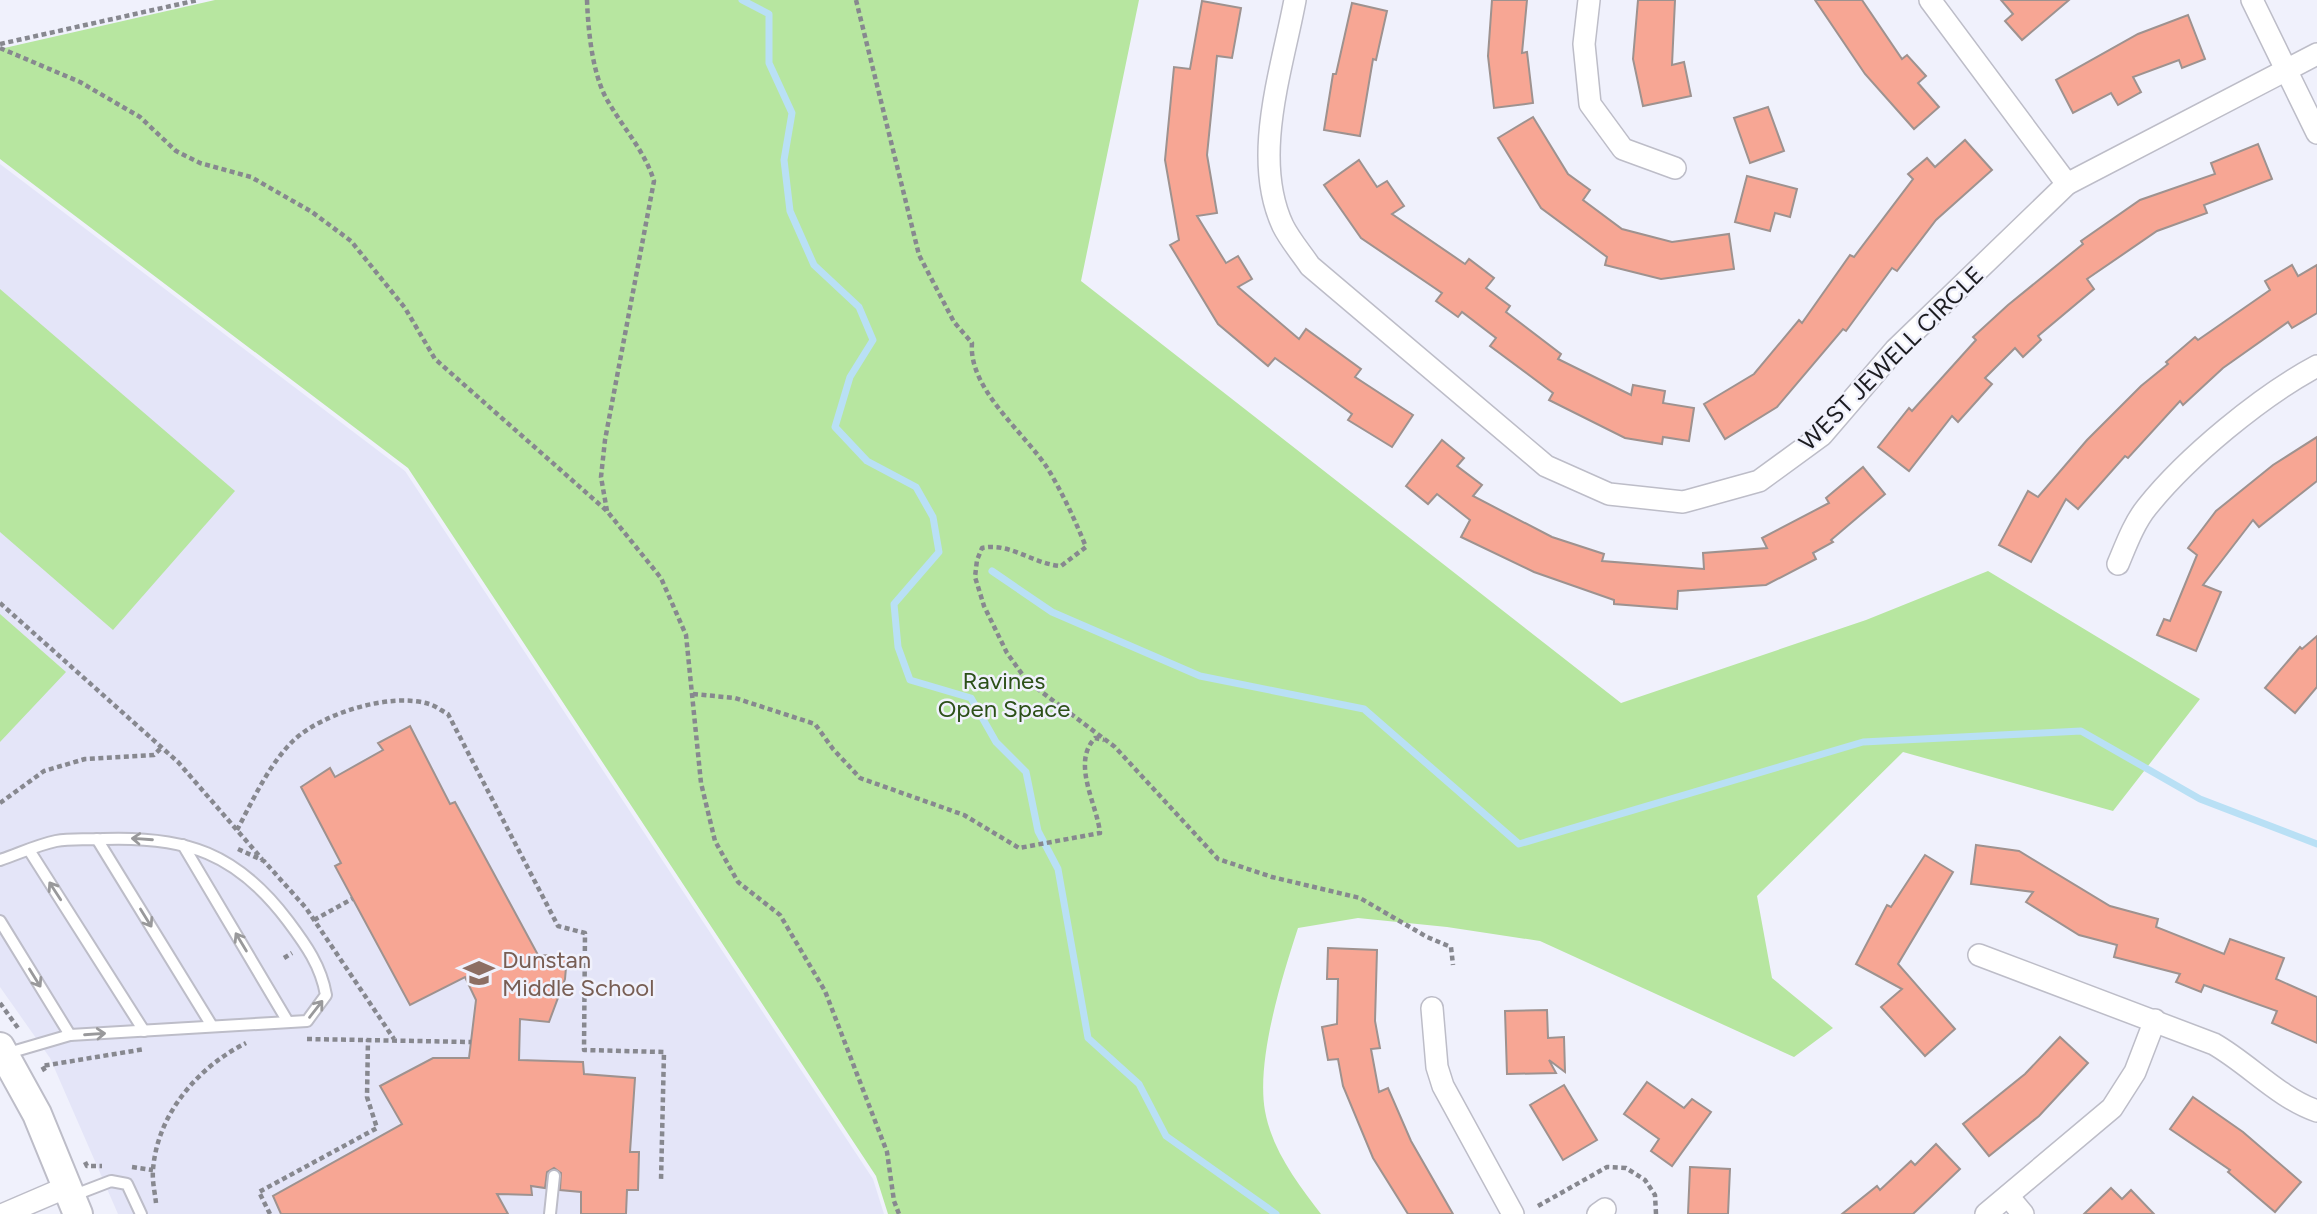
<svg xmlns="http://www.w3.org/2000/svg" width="2317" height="1214" viewBox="0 0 2317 1214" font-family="Figtree,sans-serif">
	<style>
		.built { fill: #e4e5f8 }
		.green { fill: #b7e6a0 }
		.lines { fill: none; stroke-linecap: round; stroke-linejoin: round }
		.stream { stroke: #b9e0f5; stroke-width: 7 }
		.building { fill: #f7a694; stroke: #9e928f; stroke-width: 2 }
		.lane-casing { stroke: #bdbdc8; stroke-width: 14 }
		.street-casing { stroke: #bdbdc8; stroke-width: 24 }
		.secondary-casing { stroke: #bdbdc8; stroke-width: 32 }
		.path { stroke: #87888f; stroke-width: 4.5; stroke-dasharray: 5 3.5; stroke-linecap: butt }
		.lane { stroke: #fff; stroke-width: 10 }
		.street { stroke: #fff; stroke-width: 21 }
		.secondary { stroke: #fff; stroke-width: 28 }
		.oneway { stroke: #99999b }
		.labels { text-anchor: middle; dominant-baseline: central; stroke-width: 5; stroke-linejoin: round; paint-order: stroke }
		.street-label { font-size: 24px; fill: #1c1c20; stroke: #f0f1fc }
		.park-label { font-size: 24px; fill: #2c5018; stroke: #f0f1fc }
		.education-label { font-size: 24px; fill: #785e54; stroke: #f0f1fc; text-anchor: start }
	</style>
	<rect width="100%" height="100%" fill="#f0f1fc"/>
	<!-- built -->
	<path class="built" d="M0,164L405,471L873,1179L884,1214H118L50,1058L0,987Z"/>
	<!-- green -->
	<g class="green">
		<path d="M215,0H1139L1081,281L1621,703L1866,620L1988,571L2200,699L2113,811L1903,752L1757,896L1772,978L1833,1028L1794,1057L1540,941L1447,927L1358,918L1298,928C1282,977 1256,1060 1265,1111C1272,1150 1298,1184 1321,1214H888L876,1176L408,468L0,159V49Z"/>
		<path d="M0,289L235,491L113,630L0,532Z"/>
		<path d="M0,614L66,672L0,742Z"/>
	</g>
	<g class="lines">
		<!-- stream -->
		<g class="stream">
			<path d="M742,0L769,14V63L792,113L784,160L790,211L814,265L859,307L873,340L850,377L835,427L867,461L916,487L933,517L939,552L894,604L898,647L910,680L971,698L996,742L1026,772L1038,831L1058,869L1088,1038L1139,1084L1166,1136L1276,1214"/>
			<path d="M992,571L1052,612L1200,676L1364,709L1519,844L1863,742L2081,731L2200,799L2317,844"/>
		</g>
	</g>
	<!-- building -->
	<g class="building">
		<path d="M1492,0H1527L1522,53L1527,52L1533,103L1494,108L1488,56Z"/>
		<path d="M1638,0H1675L1672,65L1684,62L1691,96L1643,106L1633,59Z"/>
		<path d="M1815,0H1862L1902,59L1907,55L1926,76L1918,83L1939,107L1914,129L1865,74Z"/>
		<path d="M2001,0H2069L2022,40L2005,21L2013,14Z"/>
		<path d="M1202,1L1241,8L1232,58L1217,56L1207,155L1217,213L1197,216L1226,263L1238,256L1252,279L1238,287L1299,339L1306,329L1361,369L1355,377L1413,415L1392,447L1348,420L1352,414L1275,358L1268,366L1218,324L1170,245L1179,240L1165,160L1174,67L1190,69Z"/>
		<path d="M1352,3L1387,11L1376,60L1373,59L1360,136L1324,130L1333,74H1336Z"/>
		<path d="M2188,15L2205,59L2182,68L2179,60L2133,77L2141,92L2118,105L2111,93L2073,113L2056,80L2138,34Z"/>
		<path d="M1768,107L1784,151L1750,163L1734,118Z"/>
		<path d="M1533,117L1568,174L1590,190L1583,200L1622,229L1672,242L1729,234L1734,269L1661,279L1605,265L1607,257L1541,208L1498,138Z"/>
		<path d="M1965,140L1992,170L1936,220L1897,271L1892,268L1846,331L1843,329L1777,407L1725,439L1704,404L1754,374L1799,320L1802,323L1850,255L1854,257L1913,179L1908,174L1927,158L1935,167Z"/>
		<path d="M2258,144L2272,179L2204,205L2207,213L2157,231L2087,279L2094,289L2038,336L2041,340L2023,357L2015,348L1985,378L1992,384L1958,422L1952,416L1909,471L1878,447L1909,408L1912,411L1976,340L1973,337L2008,305L2083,244L2081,241L2140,200L2215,174L2211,163Z"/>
		<path d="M1359,160L1377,187L1387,181L1404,206L1392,214L1465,264L1469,259L1494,278L1486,288L1510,306L1506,312L1561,354L1558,359L1631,395L1633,385L1665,391L1663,403L1694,408L1689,441L1663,437L1662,444L1625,438L1549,400L1553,393L1490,346L1496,338L1462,312L1458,317L1436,301L1442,293L1361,238L1324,185Z"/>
		<path d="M1747,176L1797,189L1790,217L1775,213L1770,231L1735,222Z"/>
		<path d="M2292,265L2298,276L2317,265V313L2292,328L2288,322L2223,368L2183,405L2180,401L2128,458L2125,456L2078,509L2066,499L2031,562L1999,545L2028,491L2038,497L2087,440L2141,386L2168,364L2166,362L2195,337L2198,340L2270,290L2265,281Z"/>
		<path d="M2317,437V481L2259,527L2253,520L2203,585L2221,592L2196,651L2157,635L2164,619L2170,621L2197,555L2188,548L2216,511L2273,465Z"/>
		<path d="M1442,440L1464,458L1457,466L1482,485L1473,496L1552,537L1604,554L1602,561L1704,569L1703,553L1767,548L1762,538L1829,503L1826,498L1863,467L1885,494L1831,540L1833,542L1813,553L1816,559L1766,585L1678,591L1677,609L1614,604V600L1534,572L1461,537L1470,520L1437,494L1428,504L1406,486Z"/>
		<path d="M2317,636V687L2295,713L2265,688L2300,647L2302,649Z"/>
		<path d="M410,726L450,804L455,802L538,955L567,956L565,979L549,1022L520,1019L519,1060L583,1062L584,1074L635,1078L630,1152H639L638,1190H627L626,1214H581V1192L560,1190L561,1173L554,1168L547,1172L545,1188L531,1186L532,1195L497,1194L508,1214H281L273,1196L402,1124L380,1086L433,1058H469L476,1000L465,977L410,1005L335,866L341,863L301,787L330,768L335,777L383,750L378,743Z"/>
		<path d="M1976,845L2019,851L2110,906L2158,919L2156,927L2224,954L2230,939L2284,958L2276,979L2317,997V1043L2272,1023L2277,1011L2204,985L2201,992L2176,982L2180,974L2114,957L2117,945L2079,935L2026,902L2033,892L1971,884Z"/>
		<path d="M1925,855L1953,872L1898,964L1955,1029L1925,1056L1881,1007L1902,989L1856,964L1887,905L1891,907Z"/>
		<path d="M1328,948L1377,950L1375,1021L1380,1048L1371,1049L1379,1092L1388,1088L1411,1141L1453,1214H1408L1373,1158L1343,1086L1338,1059L1328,1060L1322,1027L1337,1024L1338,979H1327Z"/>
		<path d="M1547,1010L1548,1038L1564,1037L1565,1072L1549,1060L1556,1073L1507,1074L1505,1011Z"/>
		<path d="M2060,1037L2088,1063L2039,1116L1989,1156L1963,1124L2025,1074Z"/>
		<path d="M1647,1082L1684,1108L1692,1099L1711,1112L1672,1166L1651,1151L1659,1139L1624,1114Z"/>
		<path d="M1564,1085L1597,1140L1563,1160L1530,1105Z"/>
		<path d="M2193,1097L2243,1132L2301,1182L2275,1212L2228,1172L2230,1170L2170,1129Z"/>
		<path d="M1936,1144L1960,1169L1913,1214H1842L1877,1186L1880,1190L1911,1161L1915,1165Z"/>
		<path d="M1690,1167L1730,1169L1728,1214H1688Z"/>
		<path d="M2111,1188L2122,1199L2131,1190L2154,1214H2084Z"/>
	</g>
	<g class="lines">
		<!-- lane casing -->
		<g class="lane-casing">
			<g id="lane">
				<path d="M97,839L212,1026"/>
				<path d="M183,845L288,1022"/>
				<path d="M29,850L144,1031"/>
				<path d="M0,860C18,854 37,845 56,841C71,838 88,840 103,839C186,836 237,853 288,921C306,945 321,966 326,995L307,1021L70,1035L5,1054"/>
				<path d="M0,921L70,1035"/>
				<path d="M72,1196L111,1181L127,1184L141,1214"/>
				<path d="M550,1214L554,1176"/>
			</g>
		</g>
		<!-- street casing -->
		<g class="street-casing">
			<g id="street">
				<path d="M1295,0C1282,70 1251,158 1283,226C1290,240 1302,254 1310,266L1546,466L1609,494L1683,502L1759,481L1822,435L1895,350L2067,184L2317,54"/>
				<path d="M1589,0L1584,44L1590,104L1623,149L1675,168"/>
				<path d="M1930,0L2067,184"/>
				<path d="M2252,0L2317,133"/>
				<path d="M2118,564C2126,545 2134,523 2147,507C2187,457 2261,396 2317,366"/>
				<path d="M1979,955L2214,1044C2249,1064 2279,1098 2317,1111"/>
				<path d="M1432,1008L1437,1067L1443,1086L1513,1214"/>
				<path d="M2008,1196L2023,1214"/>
				<path d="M4,1214L67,1187"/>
				<path d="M1598,1214L1605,1209"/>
				<path d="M1986,1214L2112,1108L2135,1072L2155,1020"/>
			</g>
		</g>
		<!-- secondary casing -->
		<g class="secondary-casing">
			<path id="secondary" d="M0,1047L37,1114L78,1214"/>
		</g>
		<!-- path -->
		<g class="path">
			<path d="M587,0C588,29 592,70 605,96C621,126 644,149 654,181L605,440L601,477L607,511"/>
			<path d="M856,0L919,255L954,322L972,343C968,389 1025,433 1048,469C1063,494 1075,520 1086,547L1061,566C1033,564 1010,542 982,548L977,560L975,577L984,606L1007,653L1027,681L1115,747L1218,859L1272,877L1360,898L1427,937L1451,947L1453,965"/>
			<path d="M0,44L198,0"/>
			<path d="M0,48L80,82L140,117L176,151L200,163L251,177L312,212L351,241L405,308L435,359L607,511L661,578L686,635L701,783L715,841L738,882L780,915L825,991L887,1152L894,1201L899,1214"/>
			<path d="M0,603L178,762L262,859"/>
			<path d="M693,694L735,698L815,724L833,749L860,778L964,815L1019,848L1100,833C1097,804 1071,763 1095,738L1104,740"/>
			<path d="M0,803L44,771L85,759L154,755L162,747"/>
			<path d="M237,830C253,800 269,764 294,740C323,713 391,692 429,704C436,706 442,711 448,714L558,926L585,933L584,1050L664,1052L661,1181"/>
			<path d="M238,849L264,861L306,908L394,1039"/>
			<path d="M314,920L352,899"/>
			<path d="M284,958L292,953"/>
			<path d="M0,1003L18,1028"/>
			<path d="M307,1039L471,1042"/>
			<path d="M45,1071L42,1066L145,1049"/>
			<path d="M85,1162L87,1166H102"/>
			<path d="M132,1167L153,1170"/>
			<path d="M156,1203C155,1193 152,1181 153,1170C157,1114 198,1067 246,1043"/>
			<path d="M1538,1206L1607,1167L1626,1168L1645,1180L1655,1195L1656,1214"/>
			<path d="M270,1214L259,1192L377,1128L367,1097L368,1039"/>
		</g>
		<!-- lane -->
		<use href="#lane" class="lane"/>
		<!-- street -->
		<use href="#street" class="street"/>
		<!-- secondary -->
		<use href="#secondary" class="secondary"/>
	</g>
	<!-- one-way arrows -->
	<defs><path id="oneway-shaft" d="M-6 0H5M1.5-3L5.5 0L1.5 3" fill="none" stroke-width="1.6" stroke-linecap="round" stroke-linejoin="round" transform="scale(1.75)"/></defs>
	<g class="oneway">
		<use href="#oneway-shaft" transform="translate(142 839) rotate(-176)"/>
		<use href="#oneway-shaft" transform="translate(55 891) rotate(-123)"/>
		<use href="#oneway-shaft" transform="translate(146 918) rotate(58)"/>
		<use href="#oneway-shaft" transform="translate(241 942) rotate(-121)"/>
		<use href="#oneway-shaft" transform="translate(35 978) rotate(58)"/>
		<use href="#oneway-shaft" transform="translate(316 1009) rotate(-52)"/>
		<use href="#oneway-shaft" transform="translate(95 1034) rotate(-4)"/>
	</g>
	<!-- icons -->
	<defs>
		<g id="school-bare" transform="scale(2.415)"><path d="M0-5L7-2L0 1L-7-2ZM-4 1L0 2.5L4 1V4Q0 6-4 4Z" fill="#8d6e63" stroke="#f0f1fc" stroke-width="2.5" paint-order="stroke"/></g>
	</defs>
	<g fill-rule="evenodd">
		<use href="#school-bare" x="479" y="973"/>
	</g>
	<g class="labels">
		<!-- street labels -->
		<g class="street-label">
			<text transform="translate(1891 358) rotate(-45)">WEST JEWELL CIRCLE</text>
		</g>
		<!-- park labels -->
		<g class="park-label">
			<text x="1004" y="680">Ravines<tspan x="1004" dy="28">Open Space</tspan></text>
		</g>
		<!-- education labels -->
		<g class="education-label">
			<text x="502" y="959">Dunstan<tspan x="502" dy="28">Middle School</tspan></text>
		</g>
	</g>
</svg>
